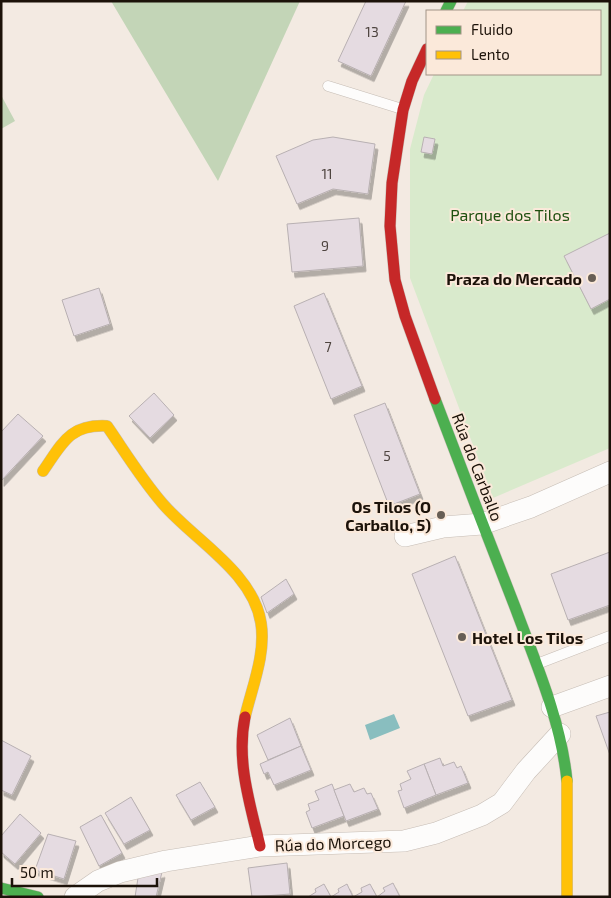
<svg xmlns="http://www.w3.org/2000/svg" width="611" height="898" viewBox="0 0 611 898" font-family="'Exo 2',sans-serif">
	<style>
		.green { fill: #d9eacc }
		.forest { fill: #c3d5b7 }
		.water { fill: #89bebf }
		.building { fill: #e5dbe1; stroke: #b8b0b2; filter: url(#shadow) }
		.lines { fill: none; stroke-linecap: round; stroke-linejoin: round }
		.lane-casing { stroke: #c6bdb5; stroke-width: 11 }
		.street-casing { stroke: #c6bdb5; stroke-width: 22 }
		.fast-casing { stroke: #c6bdb5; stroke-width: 12 }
		.slow-casing { stroke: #c6bdb5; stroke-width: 12 }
		.jam-casing { stroke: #c6bdb5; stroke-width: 12 }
		.lane { stroke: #fdfcfb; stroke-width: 10 }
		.street { stroke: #fdfcfb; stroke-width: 21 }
		.fast { stroke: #4caf50; stroke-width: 11 }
		.slow { stroke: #ffc107; stroke-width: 11 }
		.jam { stroke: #c62828; stroke-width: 11 }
		.poi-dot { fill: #675e55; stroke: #fbe9da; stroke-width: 2 }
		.labels { text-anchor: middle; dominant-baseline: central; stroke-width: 4; stroke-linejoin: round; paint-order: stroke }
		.number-label { font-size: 14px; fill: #4e443f }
		.park-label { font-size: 16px; fill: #1e500f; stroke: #fbe9da }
		.poi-label { font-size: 16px; font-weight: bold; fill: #1c1209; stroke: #fbe9da; text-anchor: end }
		.street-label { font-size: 16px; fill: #1c1209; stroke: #fbe9da }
	</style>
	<defs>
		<filter id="shadow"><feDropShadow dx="3" dy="5.5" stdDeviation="0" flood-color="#0004"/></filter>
	</defs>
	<rect width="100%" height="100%" fill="#f3eae2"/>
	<!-- green -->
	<path class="green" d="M468,1H610V448L493,498L410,278V149L424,95L434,74H600V11H463Z"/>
	<!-- forest -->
	<g class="forest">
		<path d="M111,1H300L218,181Z"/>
		<path d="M1,95L15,121L1,129Z"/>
	</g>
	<!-- water -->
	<path class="water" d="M394,714L400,728L370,740L365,725Z"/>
	<!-- building -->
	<g class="building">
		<path d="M366,1H406L371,76L338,61Z"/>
		<path d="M333,137L375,144L368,194L333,189L297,204L276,156L313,140Z"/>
		<path d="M424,137L435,139L432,154L421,152Z"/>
		<path d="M359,218L363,266L292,272L287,224Z"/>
		<path d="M610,233V299L591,309L564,256Z"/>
		<path d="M99,288L110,324L74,336L62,300Z"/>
		<path d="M324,293L362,386L331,399L294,306Z"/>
		<path d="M154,393L174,415L150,438L129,416Z"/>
		<path d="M385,403L420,494L389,506L354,415Z"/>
		<path d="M18,414L43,436L1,481V432Z"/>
		<path d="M610,552V605L568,620L551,574Z"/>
		<path d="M455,556L512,700L468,716L412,574Z"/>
		<path d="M286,579L294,594L267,613L261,597Z"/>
		<path d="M610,712V755L596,716Z"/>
		<path d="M290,718L301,746L268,760L257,735Z"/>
		<path d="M1,740L31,756L12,795L1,790Z"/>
		<path d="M301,746L311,770L274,785L268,772L264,774L260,764Z"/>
		<path d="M440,758L443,766L454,762L457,768L461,766L468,783L436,795L424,764Z"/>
		<path d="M424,764L436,795L404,808L398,791L402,790L400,784L411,779L407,771Z"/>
		<path d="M200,782L215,807L191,820L176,795Z"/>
		<path d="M332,784L344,816L312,828L306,812L310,810L308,804L319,800L315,791Z"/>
		<path d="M350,784L354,792L364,788L367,794L371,793L378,809L346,821L334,790Z"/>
		<path d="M131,797L150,830L124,844L105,813Z"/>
		<path d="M20,814L41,833L15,864L1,852V836Z"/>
		<path d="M101,815L122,853L99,866L80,827Z"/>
		<path d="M48,834L76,841L64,879L35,870Z"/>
		<path d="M287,863L290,894L252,897L248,868Z"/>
		<path d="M162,872L156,897H135L138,878Z"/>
		<path d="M393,883L400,897H377L385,891L383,888Z"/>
		<path d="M324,884L331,897H308L316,892L315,889Z"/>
		<path d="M347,884L353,897H331L339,892L338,889Z"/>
		<path d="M370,884L377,897H353L362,892L361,888Z"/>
	</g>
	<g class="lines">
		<!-- lane casing -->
		<g class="lane-casing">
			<g id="lane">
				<path d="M328,86L402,109"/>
				<path d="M537,664L610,636"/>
			</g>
		</g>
		<!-- street casing -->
		<g class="street-casing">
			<g id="street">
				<path d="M405,536L443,527L482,524L531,507L610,472"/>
				<path d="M552,707L610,686"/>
				<path d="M75,897L98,881L120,872L166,861L260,846L404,841L436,833L482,815L502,803L526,771L560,734"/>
			</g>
		</g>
		<!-- fast casing -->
		<g class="fast-casing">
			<g id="fast">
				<path d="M446,11L451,1"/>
				<path d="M435,399C461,468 488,538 515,607C536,664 561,720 567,781"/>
				<path d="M1,888L38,897"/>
			</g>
		</g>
		<!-- slow casing -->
		<g class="slow-casing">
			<g id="slow">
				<path d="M43,471C62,444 69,424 107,426C125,452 142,480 163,504C194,540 253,572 261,623C266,654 252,687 245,717"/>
				<path d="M567,897V781"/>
			</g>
		</g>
		<!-- jam casing -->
		<g class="jam-casing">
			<g id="jam">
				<path d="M427,49L412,81L403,110L392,183L390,226L395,280L405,316L435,399"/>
				<path d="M245,717C236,761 250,804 260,846"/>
			</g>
		</g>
		<!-- lane -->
		<use href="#lane" class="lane"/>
		<!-- street -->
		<use href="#street" class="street"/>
		<!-- fast -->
		<use href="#fast" class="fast"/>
		<!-- slow -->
		<use href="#slow" class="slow"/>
		<!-- jam -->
		<use href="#jam" class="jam"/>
	</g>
	<!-- markers -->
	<g class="poi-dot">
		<circle cx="592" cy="278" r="5"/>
		<circle cx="441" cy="515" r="5"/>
		<circle cx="462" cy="637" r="5"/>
	</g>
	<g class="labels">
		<!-- number labels -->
		<g class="number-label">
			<text x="372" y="31">13</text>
			<text x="327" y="173">11</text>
			<text x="325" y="245">9</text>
			<text x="328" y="346">7</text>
			<text x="387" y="455">5</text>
		</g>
		<!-- park labels -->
		<g class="park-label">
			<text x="510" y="214">Parque dos Tilos</text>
		</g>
		<!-- poi labels -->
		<g class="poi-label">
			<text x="582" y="278">Praza do Mercado</text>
			<text x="431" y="506">Os Tilos (O<tspan x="431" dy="18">Carballo, 5)</tspan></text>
			<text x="472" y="637" text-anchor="start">Hotel Los Tilos</text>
		</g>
		<!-- street labels -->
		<g class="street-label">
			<text transform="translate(478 467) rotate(69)">Rúa do Carballo</text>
			<text transform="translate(333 843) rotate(-2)">Rúa do Morcego</text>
		</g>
	</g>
	<!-- border -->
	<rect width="611" height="898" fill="none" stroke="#1c1209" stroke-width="5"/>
	<!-- legend -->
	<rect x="426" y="10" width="175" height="65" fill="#fbe9da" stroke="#a29386"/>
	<rect x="436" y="26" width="25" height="8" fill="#4caf50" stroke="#a29386"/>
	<text x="471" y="35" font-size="15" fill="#1c1209">Fluido</text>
	<rect x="436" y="51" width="25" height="8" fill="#ffc107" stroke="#a29386"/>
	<text x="471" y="60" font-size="15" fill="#1c1209">Lento</text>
	<!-- scale -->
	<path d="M12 878v8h145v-8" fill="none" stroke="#1c1209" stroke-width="2.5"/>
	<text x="20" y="878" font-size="15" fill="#1c1209" stroke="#fbe9da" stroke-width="4" paint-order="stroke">50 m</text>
</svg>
